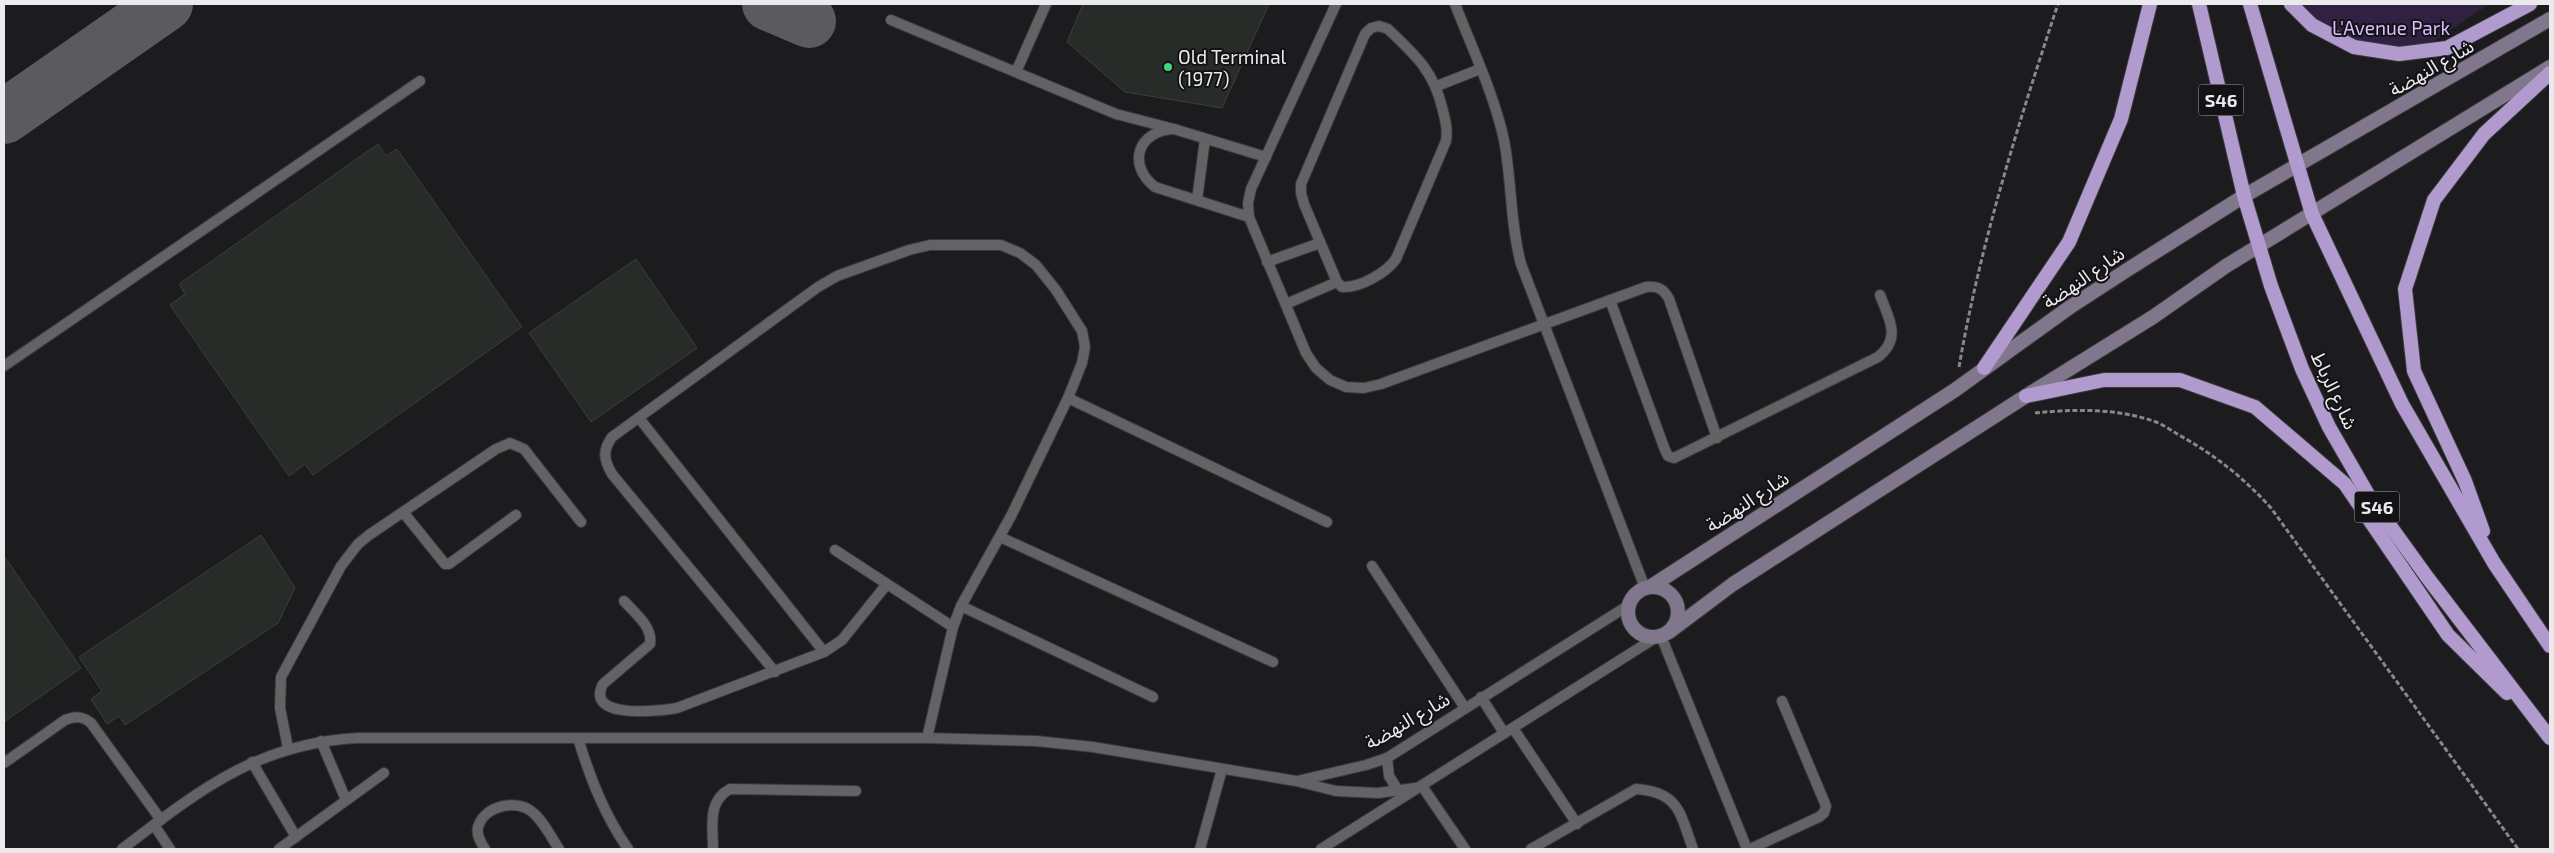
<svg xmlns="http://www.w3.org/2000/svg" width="2554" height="853" viewBox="0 0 2554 853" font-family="'Exo 2','Noto Sans Arabic',sans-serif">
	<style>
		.green { fill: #302042 }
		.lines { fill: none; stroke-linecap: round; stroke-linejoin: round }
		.taxiway { stroke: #5b5a5d; stroke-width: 54 }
		.building { fill: #282c29; stroke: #3c3f3c }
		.service-casing { stroke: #39383a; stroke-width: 12 }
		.secondary-casing { stroke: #39383a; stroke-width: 16 }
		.trunk-casing { stroke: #39383a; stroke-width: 16 }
		.path { stroke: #88878a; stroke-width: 3; stroke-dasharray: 5 2.5; stroke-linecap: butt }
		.service { stroke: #636265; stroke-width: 10 }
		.secondary { stroke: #80778c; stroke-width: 14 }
		.trunk { stroke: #b09ace; stroke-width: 14 }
		.poi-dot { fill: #3bd77e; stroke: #131215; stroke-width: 2 }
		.labels { text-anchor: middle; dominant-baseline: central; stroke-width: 4; stroke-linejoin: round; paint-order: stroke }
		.shield { fill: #131215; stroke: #aaa9ac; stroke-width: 1 }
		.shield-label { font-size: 18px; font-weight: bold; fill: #ebeaec }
		.park-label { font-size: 19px; fill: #d9bffd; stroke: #131215 }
		.poi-label { font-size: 19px; fill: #ebeaec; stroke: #131215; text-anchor: start }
		.street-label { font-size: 19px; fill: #ebeaec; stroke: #131215 }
	</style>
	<rect width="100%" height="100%" fill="#1c1b1e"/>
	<!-- green -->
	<path class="green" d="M2293,4H2489L2419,51H2381L2335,37Z"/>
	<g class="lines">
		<!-- taxiway -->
		<g class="taxiway">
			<path d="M769,4L809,21"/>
			<path d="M4,117L166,4"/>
		</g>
	</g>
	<!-- building -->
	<g class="building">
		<path d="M1083,4H1269L1222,108L1125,92L1067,42Z"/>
		<path d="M378,144L386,156L397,149L522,327L313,475L305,464L289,476L170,305L185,294L179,284Z"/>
		<path d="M636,259L697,348L591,422L529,333Z"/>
		<path d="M261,535L295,588L278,623L125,725L119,716L107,724L91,699L102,691L79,657Z"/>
		<path d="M4,556L81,668L4,722Z"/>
	</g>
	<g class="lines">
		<!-- service casing -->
		<g class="service-casing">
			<g id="service">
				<path d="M1336,4L1251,189L1248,203L1249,217L1306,353L1316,368L1330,380L1346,387L1364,388L1381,384L1646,287C1658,286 1664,289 1669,299L1717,438"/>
				<path d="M1455,4C1472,48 1494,94 1504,140C1512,182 1510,223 1521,264L1645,588"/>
				<path d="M891,20L1116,114L1174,129"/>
				<path d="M1379,26L1388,29C1415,55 1433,70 1442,107C1445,119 1448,129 1446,141L1396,259C1386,273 1360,288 1342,287L1337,282L1304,204L1301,193V184L1365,34L1371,28Z"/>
				<path d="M1016,72L1046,4"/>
				<path d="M1437,86L1480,69"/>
				<path d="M1197,200L1205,139"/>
				<path d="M1249,217L1155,187C1127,165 1137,131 1174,129L1266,157"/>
				<path d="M1267,262L1320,243"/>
				<path d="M1610,300L1665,450L1668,456L1674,458L1878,357C1902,338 1889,319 1880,295"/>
				<path d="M1286,304L1337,282"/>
				<path d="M4,366L420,81"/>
				<path d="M1068,398L1327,522"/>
				<path d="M639,418L824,652"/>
				<path d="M403,512L445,564H449L516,515"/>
				<path d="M1000,537L1273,662"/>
				<path d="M835,550L953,627"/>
				<path d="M1372,566L1465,708"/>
				<path d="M624,601C635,613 653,627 650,644L603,684C584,720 661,711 677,708L824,652L842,640L887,584"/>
				<path d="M961,606L1153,697"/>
				<path d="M1661,636L1747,849"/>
				<path d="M775,672L612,474C604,460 602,451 612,437L818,287L837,276L909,250L930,245H1001L1020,253L1036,265L1056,290L1082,331L1085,347L1082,363L1068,398L1011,516L961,606L953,627L927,738"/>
				<path d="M1481,697L1504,733"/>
				<path d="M1513,728L1577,824"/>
				<path d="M578,738C590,778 604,814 628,849"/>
				<path d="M321,741L346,800"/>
				<path d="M288,748L280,708L281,677L341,566L358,544L369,535L496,449L510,443L524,449L581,522"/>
				<path d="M1387,758L1389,776L1399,792"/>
				<path d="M252,762L296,837"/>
				<path d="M4,763L65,720C76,716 82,716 91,723L161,820"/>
				<path d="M1297,781L1366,765L1387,758L1629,605"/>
				<path d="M1422,786L1465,849"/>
				<path d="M154,825L170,849"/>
				<path d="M122,849C198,791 258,743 358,738H927L1036,741L1093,747L1296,781L1336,791L1378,793L1415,788"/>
				<path d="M279,849L384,773"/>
				<path d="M485,849C481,843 476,835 478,827C484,806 515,799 531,811C543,820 551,837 559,849"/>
				<path d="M713,849C713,827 707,801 730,789L856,791"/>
				<path d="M1200,849L1222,769"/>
				<path d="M1321,849L1655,638"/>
				<path d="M1531,849L1636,789C1679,792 1680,813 1693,849"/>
				<path d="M1750,849L1819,817L1824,813L1826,806L1782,701"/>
			</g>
		</g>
		<!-- secondary casing -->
		<g class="secondary-casing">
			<g id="secondary">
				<circle cx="1653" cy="612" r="25"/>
				<path d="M1650,587L1955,390L2070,307L2127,270L2244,196L2550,19"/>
				<path d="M1669,632L1733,584L2026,396L2153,317L2226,266L2550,67"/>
			</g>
		</g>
		<!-- trunk casing -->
		<g class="trunk-casing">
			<g id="trunk">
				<path d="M2199,4L2244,196L2271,286L2302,369L2329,427L2370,498L2427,577L2550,738"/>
				<path d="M2250,4L2312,214L2402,404L2494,563L2550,646"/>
				<path d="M2291,4L2312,25L2354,47L2399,54L2447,48L2530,4"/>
				<path d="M1984,368L2069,242L2121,119L2150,4"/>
				<path d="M2026,396L2104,380H2180L2255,407L2345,484L2448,635L2507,693"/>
				<path d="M2483,531L2465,481L2414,371L2405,289L2434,200L2484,134L2550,73"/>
			</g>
		</g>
		<!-- path -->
		<g class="path">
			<path d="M1959,367C1980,245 2019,121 2058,4"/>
			<path d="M2035,413C2074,409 2118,408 2156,422C2164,425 2172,431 2179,435C2215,455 2244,478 2271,508L2518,849"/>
		</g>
		<!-- service -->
		<use href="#service" class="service"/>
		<!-- secondary -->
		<use href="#secondary" class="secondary"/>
		<!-- trunk -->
		<use href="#trunk" class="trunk"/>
	</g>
	<!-- markers -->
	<circle class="poi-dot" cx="1168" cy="67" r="5"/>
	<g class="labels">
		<!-- shield labels -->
		<g class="shield">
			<rect x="2198.5" y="84.5" width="45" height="31" rx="4"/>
			<rect x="2354.5" y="491.5" width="45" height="31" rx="4"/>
		</g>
		<g class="shield-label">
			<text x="2221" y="100">S46</text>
			<text x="2377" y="507">S46</text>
		</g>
		<!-- park labels -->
		<g class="park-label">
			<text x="2391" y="27">L'Avenue Park</text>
		</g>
		<!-- poi labels -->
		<g class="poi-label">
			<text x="1178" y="56">Old Terminal<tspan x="1178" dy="22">(1977)</tspan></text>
		</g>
		<!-- street labels -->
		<g class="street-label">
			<text transform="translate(2431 67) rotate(-30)">شارع النهضة</text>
			<text transform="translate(2083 277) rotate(-34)">شارع النهضة</text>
			<text transform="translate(2335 390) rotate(65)">شارع الرباط</text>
			<text transform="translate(1747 501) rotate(-33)">شارع النهضة</text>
			<text transform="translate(1407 720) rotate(-30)">شارع النهضة</text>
		</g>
	</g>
	<!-- border -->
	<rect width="2554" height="853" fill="none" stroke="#ebeaec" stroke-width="10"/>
</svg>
